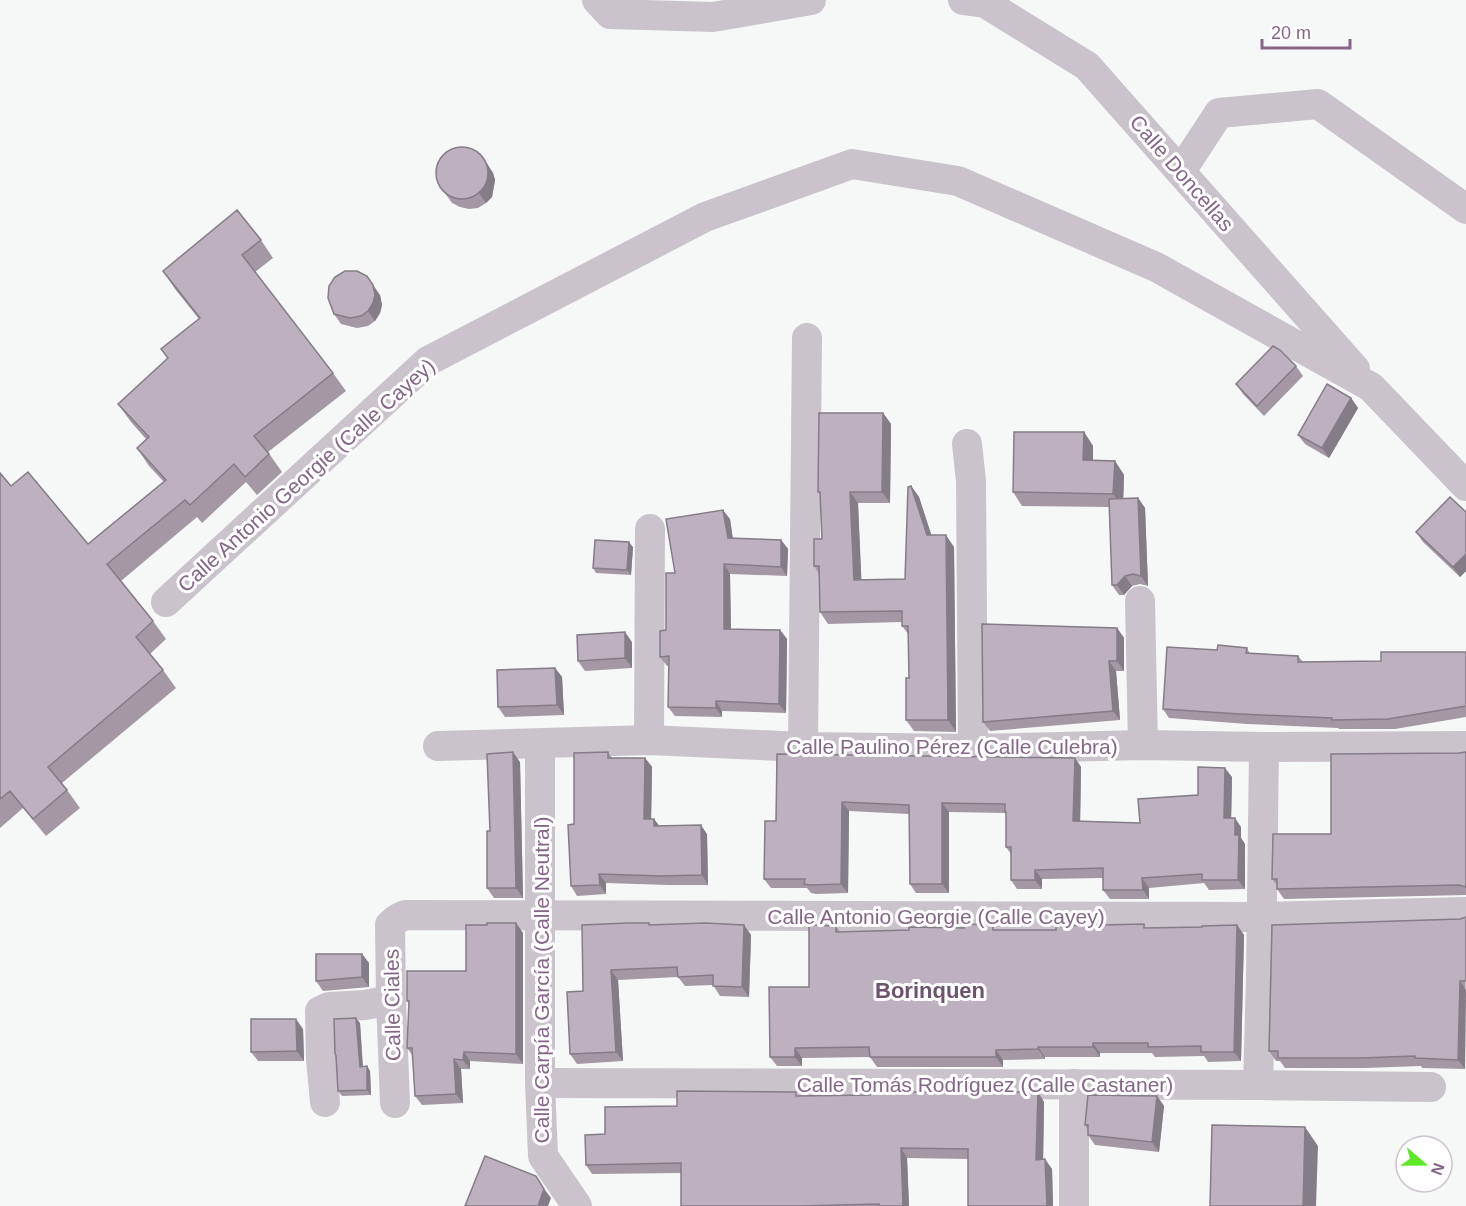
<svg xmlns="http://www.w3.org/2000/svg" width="1466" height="1206" viewBox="0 0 1466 1206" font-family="Arial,sans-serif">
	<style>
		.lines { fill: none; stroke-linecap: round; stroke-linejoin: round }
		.minor { stroke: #cbc3cc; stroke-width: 30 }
		.wall { fill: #a398a4 }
		.shaded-wall { fill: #847c86 }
		.building { fill: #bdb1bf; stroke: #847c86; stroke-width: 1.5 }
		.labels { text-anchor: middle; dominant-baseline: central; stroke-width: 6; stroke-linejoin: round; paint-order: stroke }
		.street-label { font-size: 21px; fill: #856688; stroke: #fff }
		.neighbourhood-label { font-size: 22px; font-weight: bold; fill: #6b546c; stroke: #fff }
	</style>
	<rect width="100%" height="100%" fill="#f5f8f7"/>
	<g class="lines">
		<!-- minor -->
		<g class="minor">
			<path d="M597,0L610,14L713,17L811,0"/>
			<path d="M963,0L985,3L1087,66L1355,369"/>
			<path d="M1181,171L1219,113L1318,104L1466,209"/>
			<path d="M967,444L971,481L973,749"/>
			<path d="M1140,601L1143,745"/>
			<path d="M166,602L428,361L705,217L852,164L958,181L1156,267L1371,387L1466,486"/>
			<path d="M649,740L650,529"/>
			<path d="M540,744V1083L543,1156L577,1206"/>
			<path d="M438,746L649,740L803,747L973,749L1143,745L1264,747L1466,746"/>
			<path d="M803,747L807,338"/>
			<path d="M540,1083L1258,1085L1431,1087"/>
			<path d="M1074,1084V1206"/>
			<path d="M1258,1085L1261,976L1264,747"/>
			<path d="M325,1102L321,1059L320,1011L329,1007L365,1005L391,1000"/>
			<path d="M395,1103L391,1000L390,925L397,919L405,915L1262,917L1466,912"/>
		</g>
	</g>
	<!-- wall -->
	<g class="wall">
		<path d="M482,156L493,173L495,180L492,197L486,203L478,208L469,209L460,207L452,203L440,186Z"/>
		<path d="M261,240L273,258L255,272L333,373L346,391L268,452L282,472L257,495L246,482L202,523L197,517L121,581L153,621L166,639L150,654L163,670L176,688L62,783L80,808L46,836L23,808L0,828V473L11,486L88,544L164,482L149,466L137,448L146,439L131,422L118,404L168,359L161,349L199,319L175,289L163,271Z"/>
		<path d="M380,295L382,305L380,313L375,321L368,326L357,328L341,324L334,314Z"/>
		<path d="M1296,366L1303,376L1264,416L1243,394L1236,384Z"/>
		<path d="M1351,398L1358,408L1329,458L1305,444L1298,435Z"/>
		<path d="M883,413L891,424L890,503H858L861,580L905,579L911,486L919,497L931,535L954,547L956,732L914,731L906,720L909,678V635L902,626V622L828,624L820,612L819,574L814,566L822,539L820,494L818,492Z"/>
		<path d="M1084,432L1093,446V460L1115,461L1124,475L1123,499L1138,498L1145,508L1148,586L1140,584L1132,586L1124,595H1119L1112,585L1109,507L1022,506L1013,492Z"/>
		<path d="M1466,512V571L1460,577L1423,542L1416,532Z"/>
		<path d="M730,519L733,539L781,540L788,549L787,576L730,574L731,629L780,630L787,639L786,713L722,711V717L675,716L668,707L669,666H667L660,657L666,630L675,573Z"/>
		<path d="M633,547L631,575L596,573L593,568Z"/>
		<path d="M1117,628L1124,638V671H1116L1120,720L990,731L983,722Z"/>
		<path d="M632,642V668L585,671L578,661Z"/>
		<path d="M1247,648L1250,654L1298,656L1303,662L1381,661L1466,652V717L1395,729H1339L1338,728L1247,724L1169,718L1163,709L1217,650Z"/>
		<path d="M555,668L562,677L564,715L505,717L498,707Z"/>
		<path d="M608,752L612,758H645L652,767L651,819H654L659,826L707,834L708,885H668L606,883V894L577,896L571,886L574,824Z"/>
		<path d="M1466,752V895L1284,899L1277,889V885L1272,879L1331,834Z"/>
		<path d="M777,754L1075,758L1081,767L1080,821L1140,823L1232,777L1231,818L1241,827V838L1245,844V889L1209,890L1204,883L1149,888V899H1110L1103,890V878L1042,879V889H1017L1011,880V854L1006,847V814L1005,813L949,812V893H916L910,884L909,814L849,811L848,893L816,894L811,893L807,888H771L764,879L776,821Z"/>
		<path d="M520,762L523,898H494L487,888L490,831Z"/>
		<path d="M1466,917L1465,1069L1422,1068L1421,1066L1365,1068H1285L1280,1061H1276L1269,1051L1460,919Z"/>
		<path d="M516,923L523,933V1064L470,1061V1069H461L463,1103L422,1105L415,1096L413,1056L407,1048L409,1003L407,1001L466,971L487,925Z"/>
		<path d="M649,923L650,925H744L751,935L749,997L720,996L713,985L685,986L678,977L618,980L623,1061L577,1064L570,1054L583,991Z"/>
		<path d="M1237,925L1244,935L1241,1061L1208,1062L1204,1056L1155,1057L1152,1053H1100V1057H1045V1059L1003,1060V1067H877L870,1057L802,1058V1066H777L770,1057L809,987L836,926L840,932L1056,930L1202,927Z"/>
		<path d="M362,954L369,963V987L323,991L316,981Z"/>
		<path d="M360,1023L363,1067L367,1066L370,1071L371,1095L342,1096L338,1091Z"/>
		<path d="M303,1029L304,1061H258L251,1052Z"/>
		<path d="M1038,1092L1044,1102L1043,1159L1052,1169L1053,1206H968V1159L907,1158L909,1206H681V1173L592,1174L586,1165L605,1134L677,1106L799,1096Z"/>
		<path d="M1157,1096L1164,1106L1159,1152L1095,1145L1088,1135V1130L1085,1125Z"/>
	</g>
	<!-- shaded-wall -->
	<g class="shaded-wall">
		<path d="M482,156L493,173L495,180L492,197L486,203L479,193Z"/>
		<path d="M367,276L380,295L382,305L380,313L375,321L368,311Z"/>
		<path d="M1351,398L1358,408L1329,458L1322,448Z"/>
		<path d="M883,413L891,424L890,503L882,492Z"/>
		<path d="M1084,432L1093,446V473L1083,460Z"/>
		<path d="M1115,461L1124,475L1123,507L1113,494Z"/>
		<path d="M911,486L919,497L935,546L927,535Z"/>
		<path d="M850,492L858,503L862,592L854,580Z"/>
		<path d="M1138,498L1145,508L1148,586L1141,576Z"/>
		<path d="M723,510L730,519L734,548L728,538Z"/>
		<path d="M946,535L954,547L956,732L948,720Z"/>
		<path d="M781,540L788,549L787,576L781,567Z"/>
		<path d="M629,542L633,547L631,575L627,570Z"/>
		<path d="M1466,554V571L1460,577L1453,567Z"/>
		<path d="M724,564L730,574L731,638L724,629Z"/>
		<path d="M1125,576L1132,586L1124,595L1117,585Z"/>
		<path d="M1117,628L1124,638V671L1117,661Z"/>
		<path d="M780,630L787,639L786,713L779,704Z"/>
		<path d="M625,632L632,642V668L625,658Z"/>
		<path d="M1109,661L1116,671L1120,720L1113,711Z"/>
		<path d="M555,668L562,677L564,715L557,705Z"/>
		<path d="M716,701L722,711V717L716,708Z"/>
		<path d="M513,752L520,762L523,898L516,888Z"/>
		<path d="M645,758L652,767L651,828L644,819Z"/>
		<path d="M1075,758L1081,767L1080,831L1073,821Z"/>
		<path d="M1225,768L1232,777L1231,827L1224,818Z"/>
		<path d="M842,802L849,811L848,893L841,884Z"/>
		<path d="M942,803L949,812V893L942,884Z"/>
		<path d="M1235,818L1241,827V838L1245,844V889L1238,880L1235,835Z"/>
		<path d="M654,819L661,828L654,826Z"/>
		<path d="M701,825L707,834L708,885L702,875Z"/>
		<path d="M1035,870L1042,879V889L1035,880Z"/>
		<path d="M599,874L606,883V894L600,885Z"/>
		<path d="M1142,878L1149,888V899L1143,890Z"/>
		<path d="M516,923L523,933V1064L516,1054Z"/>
		<path d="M744,925L751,935L749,997L742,987Z"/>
		<path d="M1237,925L1244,935L1241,1061L1234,1052Z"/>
		<path d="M362,954L369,963V987L362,977Z"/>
		<path d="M611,970L618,980L623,1061L616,1052Z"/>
		<path d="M1460,981L1466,990L1465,1069L1458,1060Z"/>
		<path d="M356,1018L360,1023L363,1072L360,1067Z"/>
		<path d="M296,1019L303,1029L304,1061L297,1051Z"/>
		<path d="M1093,1043L1100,1053V1057L1093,1047Z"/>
		<path d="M1038,1047L1045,1057V1059L1038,1049Z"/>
		<path d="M795,1048L802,1058V1066L795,1057Z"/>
		<path d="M996,1050L1003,1060V1067L996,1057Z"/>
		<path d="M464,1052L470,1061V1069L463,1060Z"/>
		<path d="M454,1059L461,1069L463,1103L456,1094Z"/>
		<path d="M367,1066L370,1071L371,1095L367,1090Z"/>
		<path d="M1038,1092L1044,1102L1043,1169L1036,1160Z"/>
		<path d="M1157,1096L1164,1106L1159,1152L1152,1142Z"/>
		<path d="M1305,1127L1318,1146L1316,1206H1303Z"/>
		<path d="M901,1148L907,1158L909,1206H903Z"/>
		<path d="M1045,1159L1052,1169L1053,1206H1047Z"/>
		<path d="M542,1186L551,1198L548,1206H538Z"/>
	</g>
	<!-- building -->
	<g class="building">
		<circle cx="462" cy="173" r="26"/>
		<path d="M237,210L261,240L242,255L333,373L254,436L269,454L245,477L234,464L190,505L185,500L107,564L153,621L136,637L163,670L48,767L67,790L33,819L10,791L0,799V473L11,486L28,472L88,544L166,480L137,448L149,437L118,404L168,358L161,349L200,318L163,271Z"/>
		<path d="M345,271H357L367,276L373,285L375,295L373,303L368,311L361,316L350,318L334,314L328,298L329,286L335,277Z"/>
		<path d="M1273,346L1280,350L1296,366L1257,406L1236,384Z"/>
		<path d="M1327,384L1351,398L1322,448L1298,435Z"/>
		<path d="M819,413H883L882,492H850L854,580L905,579L908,487L911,486L927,535H946L948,720H906V678H909L908,626H902V611L820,612L819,566H814V539H822L820,492H818Z"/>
		<path d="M1014,432H1084L1083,460L1115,461L1113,494L1013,492Z"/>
		<path d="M1450,497L1466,512V554L1453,567L1416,532Z"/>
		<path d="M1138,498L1141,576L1133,574L1125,576L1117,585H1112L1109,499Z"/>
		<path d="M723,510L728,538L781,540V567L724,564V629L780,630L779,704L716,701V708L668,707L669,656L660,657V631L666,630V573H675L666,519Z"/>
		<path d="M595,540L629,542L627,570L593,568Z"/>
		<path d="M982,624L1117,628V661H1109L1113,711L983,722Z"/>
		<path d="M625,632V658L578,661L577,635Z"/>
		<path d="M1218,645L1247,648L1246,653L1298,656V662L1381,661V652H1466V706L1388,719L1332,720V718L1240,714L1163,709L1167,647L1217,650Z"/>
		<path d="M555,668L557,705L498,707L497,670Z"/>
		<path d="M513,752L516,888H487V831H490L487,754Z"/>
		<path d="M608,752V758H645L644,819H654V826L701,825L702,875L661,876L599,874L600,885L571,886L568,825L574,824V753Z"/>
		<path d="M1466,752V887L1459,885L1277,889V879H1272L1273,834H1331V754L1459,753Z"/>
		<path d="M777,754L1075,758L1073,821L1140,823L1138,799L1198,795V767L1225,768L1224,818H1235V835H1239L1238,880H1202V874L1142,878L1143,890H1103V868L1035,870V880H1011V847H1006V812H1005V804L942,803V884H910L909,805L842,802L841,884L810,885L804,884L805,879H764L765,821H776Z"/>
		<path d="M1466,917V981H1460L1458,1060L1415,1058V1056L1359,1058H1278V1051H1269L1272,925L1460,919Z"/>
		<path d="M487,923H516V1054L464,1052L463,1060L454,1059L456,1094L415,1096L412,1048H407L409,1001H407V971H466V925H487Z"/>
		<path d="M628,923H649V925L705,923L744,925L742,987L713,986V975L678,977L677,967L611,970L616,1052L570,1054L567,992L583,991L582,925Z"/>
		<path d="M964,924L993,925V930H1056V926L1144,924V928L1202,927V926L1237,925L1234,1052H1201V1046L1148,1047V1043H1093V1047H1038V1049L996,1050V1057H870L869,1047L795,1048V1057H770L769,987H809V925L836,926V932L909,930V927L964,928Z"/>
		<path d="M316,954H362V977L316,981Z"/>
		<path d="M356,1018L360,1067L367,1066V1090L338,1091L336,1056L335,1053L334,1019Z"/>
		<path d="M251,1019H296L297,1051L251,1052Z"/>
		<path d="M677,1091L796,1092V1096L870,1095V1092H1038L1036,1160L1045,1159L1047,1206H968V1149L901,1148L903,1206H879V1204L799,1206H681V1163L586,1165L585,1135L605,1134V1107L677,1106Z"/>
		<path d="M1088,1095L1157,1096L1152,1142L1088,1135V1125H1085Z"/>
		<path d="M1212,1125L1305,1127L1303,1206H1210Z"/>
		<path d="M485,1156L536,1176L544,1189L538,1206H465Z"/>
	</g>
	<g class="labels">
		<!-- street labels -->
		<g class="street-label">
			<text transform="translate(1182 173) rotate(49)">Calle Doncellas</text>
			<text transform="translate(306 475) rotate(-42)">Calle Antonio Georgie (Calle Cayey)</text>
			<text x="952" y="746">Calle Paulino Pérez (Calle Culebra)</text>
			<text x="936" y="916">Calle Antonio Georgie (Calle Cayey)</text>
			<text transform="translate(541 980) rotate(-90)">Calle Carpía García (Calle Neutral)</text>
			<text transform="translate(392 1005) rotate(-91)">Calle Ciales</text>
			<text x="985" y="1084">Calle Tomás Rodríguez (Calle Castaner)</text>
		</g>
		<!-- neighbourhood labels -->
		<g class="neighbourhood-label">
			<text x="930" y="990">Borinquen</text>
		</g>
	</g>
	<!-- north arrow -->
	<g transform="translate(1424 1164) rotate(110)"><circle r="28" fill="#ffffff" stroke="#cec2cf" stroke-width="1.5"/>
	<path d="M0-4.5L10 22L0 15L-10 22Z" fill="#5de925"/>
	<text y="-9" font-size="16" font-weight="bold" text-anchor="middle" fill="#856688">N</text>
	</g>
	<!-- scale -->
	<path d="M1262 39v9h88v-9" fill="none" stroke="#856688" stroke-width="3"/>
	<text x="1271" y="39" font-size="18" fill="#856688" stroke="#ffffff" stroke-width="4.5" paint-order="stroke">20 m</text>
</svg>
